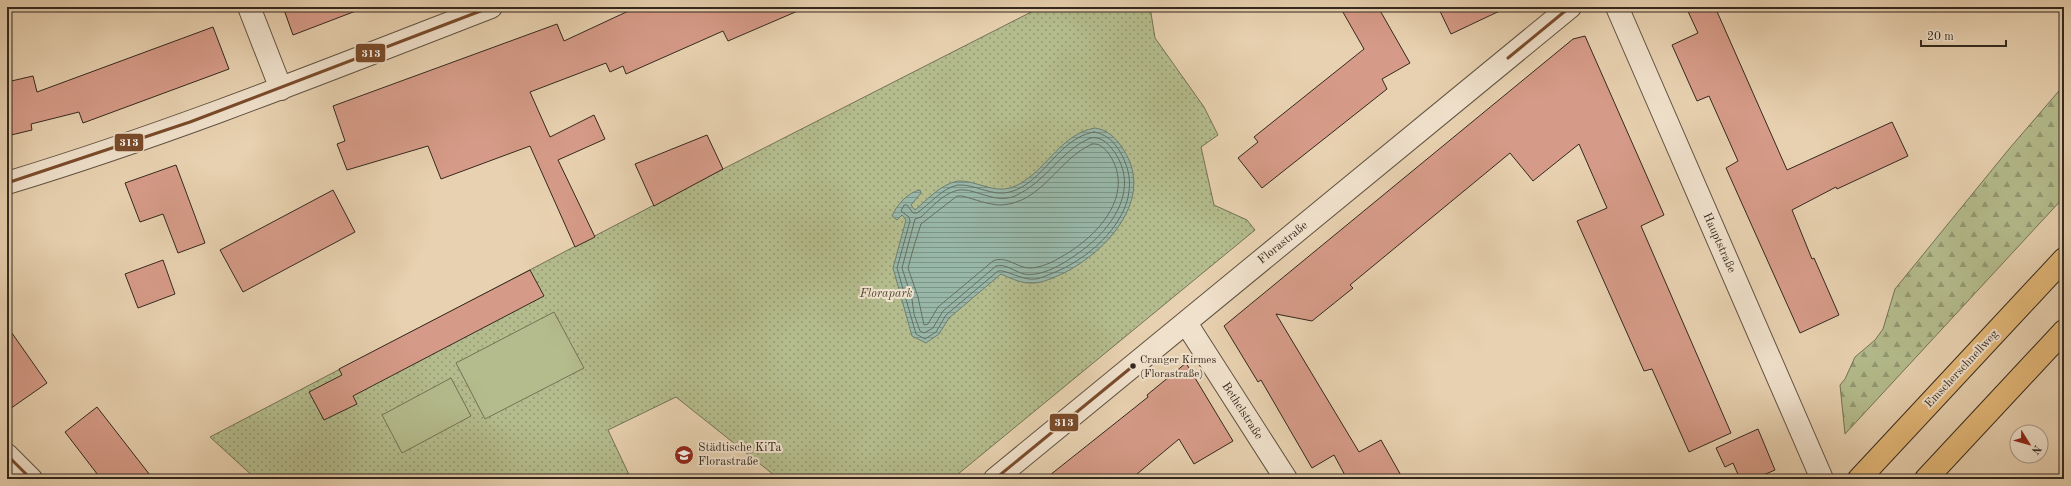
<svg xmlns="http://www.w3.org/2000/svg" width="2071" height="486" viewBox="0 0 2071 486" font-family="'Old Standard TT',serif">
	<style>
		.green { fill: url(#green-dots); stroke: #747256 }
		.forest { fill: url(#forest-firs); stroke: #747256 }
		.pitch { fill: #b4bc8d; stroke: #747256 }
		.water { fill: url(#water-rules); stroke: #707e71 }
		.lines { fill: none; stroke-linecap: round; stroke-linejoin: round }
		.shore { stroke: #667063; stroke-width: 1 }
		.building { fill: #d69b88; stroke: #34291e }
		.minor-casing { stroke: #615342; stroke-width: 24 }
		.tertiary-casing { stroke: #615342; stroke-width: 24 }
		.motorway-casing { stroke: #34291e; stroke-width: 24 }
		.minor { stroke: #f0e1cc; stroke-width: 22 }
		.tertiary { stroke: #f0e1cc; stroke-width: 22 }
		.motorway { stroke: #e4b878; stroke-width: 22 }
		.bus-1-casing { stroke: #f0e1cc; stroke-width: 6 }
		.bus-1 { stroke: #7a4b2a; stroke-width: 3 }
		.bus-dot { fill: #34291e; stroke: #f0e1cc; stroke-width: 1.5 }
		.labels { text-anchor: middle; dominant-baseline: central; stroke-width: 4; stroke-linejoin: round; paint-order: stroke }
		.bus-label { font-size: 11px; fill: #34291e; stroke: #f0e1cc; text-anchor: start }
		.street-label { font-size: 12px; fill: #34291e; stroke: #f0e1cc }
		.park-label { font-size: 12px; font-style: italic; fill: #4e4634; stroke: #f0e1cc }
		.poi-label { font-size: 12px; fill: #34291e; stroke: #f0e1cc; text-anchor: start }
		.line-badge { stroke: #f0e1cc; stroke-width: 1.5 }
		.badge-label { font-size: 11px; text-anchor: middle; font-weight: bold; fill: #fff }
	</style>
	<defs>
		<pattern id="green-dots" width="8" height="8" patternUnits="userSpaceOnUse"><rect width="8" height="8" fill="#b4bc8d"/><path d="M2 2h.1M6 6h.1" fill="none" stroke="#939973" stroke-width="1.8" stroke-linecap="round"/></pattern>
		<pattern id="forest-firs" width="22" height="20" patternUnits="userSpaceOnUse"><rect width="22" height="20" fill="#b4bc8d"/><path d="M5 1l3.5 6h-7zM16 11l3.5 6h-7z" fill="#939973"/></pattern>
		<pattern id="water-rules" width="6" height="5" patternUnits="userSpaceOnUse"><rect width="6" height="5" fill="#98b7a8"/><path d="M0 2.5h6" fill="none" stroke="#7d9588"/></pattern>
	</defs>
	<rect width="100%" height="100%" fill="#e8d1b0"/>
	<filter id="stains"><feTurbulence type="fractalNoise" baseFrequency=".005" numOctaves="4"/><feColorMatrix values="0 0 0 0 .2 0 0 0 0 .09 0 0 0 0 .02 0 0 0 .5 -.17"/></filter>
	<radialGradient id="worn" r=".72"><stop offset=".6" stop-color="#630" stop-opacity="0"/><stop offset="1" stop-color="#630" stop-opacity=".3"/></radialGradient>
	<!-- green -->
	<path class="green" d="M1041,7H1150L1155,38L1204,107L1218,135L1201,147L1214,205L1247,220L1255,230L952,479H779L676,397L608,430L631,479H256L210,437L723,169Z"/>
	<!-- forest -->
	<path class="forest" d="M2064,85V197L1845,434L1840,385L1845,379L1855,357L1875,340L1883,329L1895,289L2009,149Z"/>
	<!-- pitch -->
	<g class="pitch">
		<path d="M554,312L584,368L485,419L456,363Z"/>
		<path d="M451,378L471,416L402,453L382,415Z"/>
	</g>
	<!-- water -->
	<path class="water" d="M1095,128C1108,130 1116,138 1123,149C1156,198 1107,251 1064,273C1055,277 1045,282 1035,283C1022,284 1012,279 1001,274L949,318L939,334L926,343L912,336L893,268L906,220L902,215L897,220L892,216C896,206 908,192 920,190L921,193L911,205L915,210C928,199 941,184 958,181C975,180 992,193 1010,188C1043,178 1058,134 1095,128Z"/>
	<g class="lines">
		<!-- shore -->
		<g class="shore">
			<path d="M1094,132C1110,134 1120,149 1125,162C1145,210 1094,257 1053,273C1047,275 1042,278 1036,279C1022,281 1006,269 998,271L946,315L936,332L925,339L916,334L897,268L910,221L909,217L901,211L904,205H907L913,213H917C930,204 942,188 958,185C976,184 992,197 1010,192C1044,183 1058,138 1094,132Z"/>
			<path d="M1090,138C1100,136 1107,142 1113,150C1142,189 1111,231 1077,254C1063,264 1042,277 1024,274C1015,272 1005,263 996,266L943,311L933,328L924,333L920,331L914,314L912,299L902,268L915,219L921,217C931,208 942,195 955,191C972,185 993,205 1015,196C1045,183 1060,151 1090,138Z"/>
			<path d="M1092,144C1100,143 1104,148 1109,154C1137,195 1096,238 1061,257C1053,262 1040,268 1030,268C1017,268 1006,255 993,261L938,307L928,324L924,325L918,297L908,268L914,246L921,224L957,196H962C974,199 989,205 1001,205C1042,203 1058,159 1092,144Z"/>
		</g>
	</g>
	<!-- building -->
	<g class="building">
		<path d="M283,7H361V9L293,35Z"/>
		<path d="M637,7H807L728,41L723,31L626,74L623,66L610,72L606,63L530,92L550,137L594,115L605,139L558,160L595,237L575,247L530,146L441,179L428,146L347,170L337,144L345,141L333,106L557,24L564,41Z"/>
		<path d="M1340,7H1378L1410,63L1382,79L1387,89L1262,188L1238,158L1258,142L1254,137L1364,49Z"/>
		<path d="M1438,7H1508L1451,34Z"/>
		<path d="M1686,7H1715L1787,170L1892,122L1908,156L1837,189L1836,187L1792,210L1812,259L1814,258L1839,315L1800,333L1726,168L1738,161L1709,96L1697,101L1672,45L1698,33Z"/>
		<path d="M213,27L229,69L83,123L79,112L31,124L32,130L7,136V82L33,76L37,92Z"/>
		<path d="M1585,36L1664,215L1641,226L1731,433L1689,452L1652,369L1644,371L1577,221L1607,208L1579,144L1533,181L1510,153L1350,285L1353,288L1312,321L1276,314L1359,452L1381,440L1403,479H1347L1334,455L1312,468L1261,380L1258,382L1224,326L1573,39Z"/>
		<path d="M707,135L723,169L654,206L635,164Z"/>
		<path d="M176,165L205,243L178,253L163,214L140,222L125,183Z"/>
		<path d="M333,190L355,232L243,292L220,250Z"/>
		<path d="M163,260L175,294L138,308L125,274Z"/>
		<path d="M530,270L544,296L353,396L357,404L324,420L309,392L342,375L339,369Z"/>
		<path d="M7,326L47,383L7,411Z"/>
		<path d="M1186,363L1233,441L1194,464L1179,439L1131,479H1045L1133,409L1148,397L1147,395Z"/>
		<path d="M97,407L153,479H101L65,432Z"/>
		<path d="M1758,429L1775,470L1754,479H1740L1733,463L1725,467L1716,448Z"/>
	</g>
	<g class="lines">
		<!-- minor casing -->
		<g class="minor-casing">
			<g id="minor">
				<path d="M249,7L281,89"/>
				<path d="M1617,7L1822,479"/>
				<path d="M7,183C172,133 331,69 491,7"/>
				<path d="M1186,323L1286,479"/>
				<path d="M995,479L1570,7"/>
			</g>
		</g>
		<!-- tertiary casing -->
		<g class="tertiary-casing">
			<path id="tertiary" d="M7,455L31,479"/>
		</g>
		<!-- motorway casing -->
		<g class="motorway-casing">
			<g id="motorway">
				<path d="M1859,479L2064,259"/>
				<path d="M1926,479L2064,331"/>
			</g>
		</g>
		<!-- minor -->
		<use href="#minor" class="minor"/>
		<!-- tertiary -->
		<use href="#tertiary" class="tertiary"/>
		<!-- motorway -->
		<use href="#motorway" class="motorway"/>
		<!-- bus-1 casing -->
		<g class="bus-1-casing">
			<g id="bus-1">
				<path d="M1508,58L1570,7"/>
				<path d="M7,183L190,122L491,7"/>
				<path d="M7,455L31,479"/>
				<path d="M995,479L1133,366"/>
			</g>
		</g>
		<!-- bus-1 -->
		<use href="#bus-1" class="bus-1"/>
	</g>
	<!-- icons -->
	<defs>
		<g id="school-disc" transform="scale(1)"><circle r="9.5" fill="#8f2418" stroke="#f0e1cc"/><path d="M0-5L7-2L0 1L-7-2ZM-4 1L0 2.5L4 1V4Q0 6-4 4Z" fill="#fff"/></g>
	</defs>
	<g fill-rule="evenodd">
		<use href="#school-disc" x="684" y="455"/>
	</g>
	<!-- markers -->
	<circle class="bus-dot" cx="1133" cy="366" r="3.5"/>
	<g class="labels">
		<!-- bus labels -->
		<g class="bus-label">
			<text x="1140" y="360">Cranger Kirmes<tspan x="1140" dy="14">(Florastraße)</tspan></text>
		</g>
		<!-- street labels -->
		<g class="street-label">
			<text transform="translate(1283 243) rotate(-39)">Florastraße</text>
			<text transform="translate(1719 243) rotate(66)">Hauptstraße</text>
			<text transform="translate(1962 369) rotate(-47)">Emscherschnellweg</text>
			<text transform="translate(1242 411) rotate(57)">Bethelstraße</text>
		</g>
		<!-- park labels -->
		<g class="park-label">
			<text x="886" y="294">Florapark</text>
		</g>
		<!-- poi labels -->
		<g class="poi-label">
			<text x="698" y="448">Städtische KiTa<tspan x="698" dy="14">Florastraße</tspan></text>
		</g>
	</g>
	<g class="line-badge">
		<rect x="355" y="43" width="31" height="20" rx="4" fill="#7a4b2a"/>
		<rect x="114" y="133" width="30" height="19" rx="4" fill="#7a4b2a"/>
		<rect x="1049" y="413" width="30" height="19" rx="4" fill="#7a4b2a"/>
	</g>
	<g class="badge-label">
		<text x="371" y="57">313</text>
		<text x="129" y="146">313</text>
		<text x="1064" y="426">313</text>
	</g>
	<!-- margin -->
	<rect width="2071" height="486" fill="none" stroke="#e8d1b0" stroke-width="24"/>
	<rect x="8" y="8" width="2055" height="470" fill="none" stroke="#34291e" stroke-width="2"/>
	<rect x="12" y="12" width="2047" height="462" fill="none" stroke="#34291e"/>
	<!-- north arrow -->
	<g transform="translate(2029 444) rotate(127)"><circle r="19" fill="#f0e1cc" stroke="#a59786"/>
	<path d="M0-3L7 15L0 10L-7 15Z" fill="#8f2418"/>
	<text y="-6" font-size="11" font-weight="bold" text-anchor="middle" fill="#34291e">N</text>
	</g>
	<!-- scale -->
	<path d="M1921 40v6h85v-6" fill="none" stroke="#34291e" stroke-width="2"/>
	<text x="1927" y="40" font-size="12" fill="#34291e" stroke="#f0e1cc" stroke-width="3" paint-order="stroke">20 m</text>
	<rect width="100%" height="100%" filter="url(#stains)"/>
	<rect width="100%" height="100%" fill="url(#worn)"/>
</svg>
